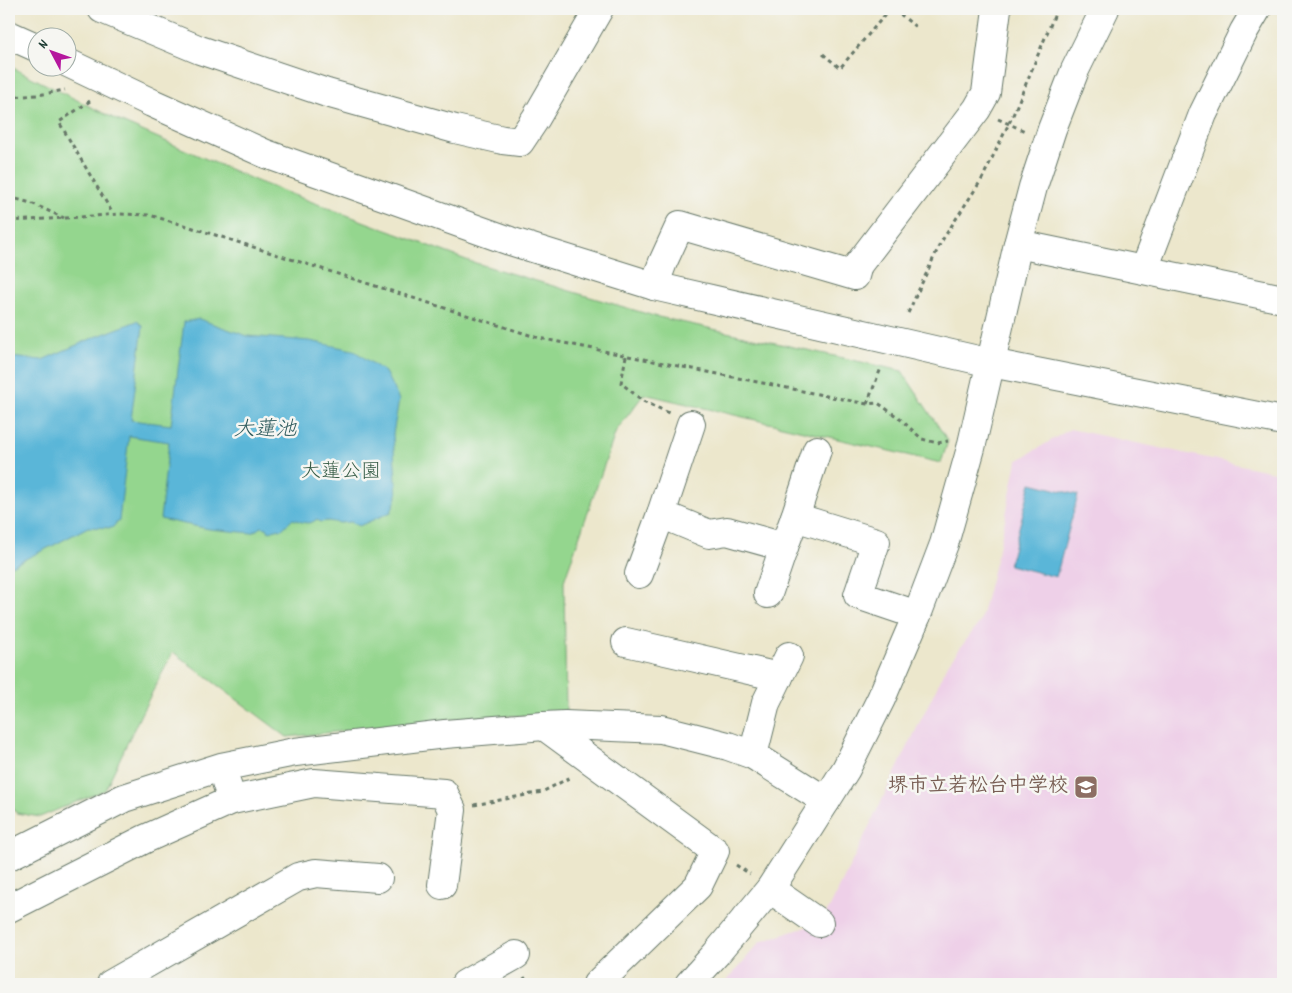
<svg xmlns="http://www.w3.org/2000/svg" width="1292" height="993" viewBox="0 0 1292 993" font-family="Dekko,'Klee One',sans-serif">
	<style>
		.built { fill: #eed0e8 }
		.green { fill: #94d68e; stroke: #5a8a61 }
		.water { fill: #5ab6d8; stroke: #3c7a86 }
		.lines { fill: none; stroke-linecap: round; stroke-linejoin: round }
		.minor-casing { stroke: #677869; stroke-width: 30 }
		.path { stroke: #677869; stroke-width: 3; stroke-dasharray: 4 4; stroke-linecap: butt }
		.minor { stroke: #fff; stroke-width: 28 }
		.labels { text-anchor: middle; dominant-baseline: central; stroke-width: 5; stroke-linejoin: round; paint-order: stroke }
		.park-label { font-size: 20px; fill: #365c46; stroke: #f6f6f2 }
		.education-label { font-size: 20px; font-weight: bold; fill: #785e54; stroke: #f6f6f2; text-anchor: end }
		.water-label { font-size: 21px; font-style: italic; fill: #2e5b5d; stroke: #f6f6f2 }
	</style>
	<rect width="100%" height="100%" fill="#f6f6f2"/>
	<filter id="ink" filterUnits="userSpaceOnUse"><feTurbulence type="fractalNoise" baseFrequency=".02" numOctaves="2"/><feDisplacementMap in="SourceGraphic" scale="10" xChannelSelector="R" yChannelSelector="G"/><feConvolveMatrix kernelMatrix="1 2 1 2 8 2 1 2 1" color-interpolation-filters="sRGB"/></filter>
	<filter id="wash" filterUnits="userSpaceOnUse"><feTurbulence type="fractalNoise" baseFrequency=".0096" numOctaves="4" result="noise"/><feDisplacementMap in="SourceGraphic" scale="20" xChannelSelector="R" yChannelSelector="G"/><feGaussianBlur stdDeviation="1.12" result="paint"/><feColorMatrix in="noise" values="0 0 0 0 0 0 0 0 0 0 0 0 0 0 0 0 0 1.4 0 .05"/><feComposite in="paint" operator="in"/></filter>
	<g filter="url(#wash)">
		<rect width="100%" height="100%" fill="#ece7cc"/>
		<!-- built -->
		<path class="built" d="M1070,429L1283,474V984H724L760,942L819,923L829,909L948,664L980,622L1000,544L1017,461Z"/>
		<!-- green -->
		<path class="green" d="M9,66L117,120L259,182L469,261L654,316L902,371L948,441L941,463L644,394L616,431L564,581L566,714L476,717L287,737L173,652L141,714L105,790L40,817L16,813L9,801Z"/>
		<!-- water -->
		<g class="water">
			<path d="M199,319L247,336L310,341L353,350L385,372L399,400L393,434L397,497L391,512L359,526L351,522L340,523L328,521L320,522L317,519C309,526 302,522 293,519L281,530L275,529L269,532L267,528L261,527L252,533L209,529L160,519L169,442L129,436L119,520L112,528L88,527L54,545L9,567V357L42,360L93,338L137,321L143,326L131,420L171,425L184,322Z"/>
			<path d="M1031,483L1078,495L1056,577L1009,565Z"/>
		</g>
	</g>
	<g filter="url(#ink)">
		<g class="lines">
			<!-- minor casing -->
			<g class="minor-casing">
				<g id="minor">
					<path d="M102,9L200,50L327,93L455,129L503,140L520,142L536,118L599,9"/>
					<path d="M9,35L38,48"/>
					<path d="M68,63L152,103L266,154L510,241L654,286L991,363L1283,421"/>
					<path d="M1018,244L1283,299"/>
					<path d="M1144,269L1203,114L1244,31L1257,9"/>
					<path d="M654,286L663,262L680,225L855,276L858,265L977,109L986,93L997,9"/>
					<path d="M691,424L661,514L709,534L727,531L784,547L795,517L876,542L858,595L917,615"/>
					<path d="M795,517L817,450"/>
					<path d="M639,574L661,514"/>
					<path d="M768,594L784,547"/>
					<path d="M626,642L779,677"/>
					<path d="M544,726L715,851L698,886L597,984"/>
					<path d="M753,755L766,703L789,656"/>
					<path d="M232,800L314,783L444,793L452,810L442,885"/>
					<path d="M9,856L124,798L221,767L295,752L445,734L544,726L565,725L661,729L728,746L753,755L826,801"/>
					<path d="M770,889L819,923"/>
					<path d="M9,908L145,839L232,800L226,782"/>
					<path d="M111,984L298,877L316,873L378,878"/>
					<path d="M465,984L516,955"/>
					<path d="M689,984L716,954L770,889L826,801L846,769L881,699L917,615L944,544L971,448L1018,244L1033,187L1052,129L1075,70L1105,9"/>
				</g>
			</g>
			<!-- path -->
			<g class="path">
				<path d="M894,9L918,29"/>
				<path d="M823,54L840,68L890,9"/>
				<path d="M9,97L38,95L65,90"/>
				<path d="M90,101L59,122L113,214"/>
				<path d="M998,119L1025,131"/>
				<path d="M9,197L31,203L64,218"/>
				<path d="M9,221L66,218L120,214L149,215L187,226L539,338L867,404L878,403L899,418L922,439L937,443L948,441"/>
				<path d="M908,313L941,242L982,179L1013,115L1057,9"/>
				<path d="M626,356L621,383L643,401L669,413"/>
				<path d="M867,404L881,368"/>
				<path d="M474,805L542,792L571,777"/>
				<path d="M736,865L750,874"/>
				<path d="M524,977L528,984"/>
			</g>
			<!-- minor -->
			<use href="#minor" class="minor"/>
		</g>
	</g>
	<!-- icons -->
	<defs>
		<g id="school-square" transform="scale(1.25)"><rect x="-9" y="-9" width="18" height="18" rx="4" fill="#8d6e63" stroke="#f6f6f2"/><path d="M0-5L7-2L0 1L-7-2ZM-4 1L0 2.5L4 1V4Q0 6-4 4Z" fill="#fff"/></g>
	</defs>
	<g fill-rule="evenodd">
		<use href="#school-square" x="1086" y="787"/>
	</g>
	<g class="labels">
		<!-- park labels -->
		<g class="park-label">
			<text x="341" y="473">大蓮公園</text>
		</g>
		<!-- education labels -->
		<g class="education-label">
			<text x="1068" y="787">堺市立若松台中学校</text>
		</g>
		<!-- water labels -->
		<g class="water-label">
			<text x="265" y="431">大蓮池</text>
		</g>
	</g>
	<!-- margin -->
	<rect width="1292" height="993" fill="none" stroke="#f6f6f2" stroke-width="30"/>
	<!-- north arrow -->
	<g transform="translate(52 52) rotate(311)"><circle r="24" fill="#f6f6f2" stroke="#a0aca6"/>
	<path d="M0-4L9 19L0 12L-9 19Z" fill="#b5179e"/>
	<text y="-8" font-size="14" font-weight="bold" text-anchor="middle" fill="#1f3d34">N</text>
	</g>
</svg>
